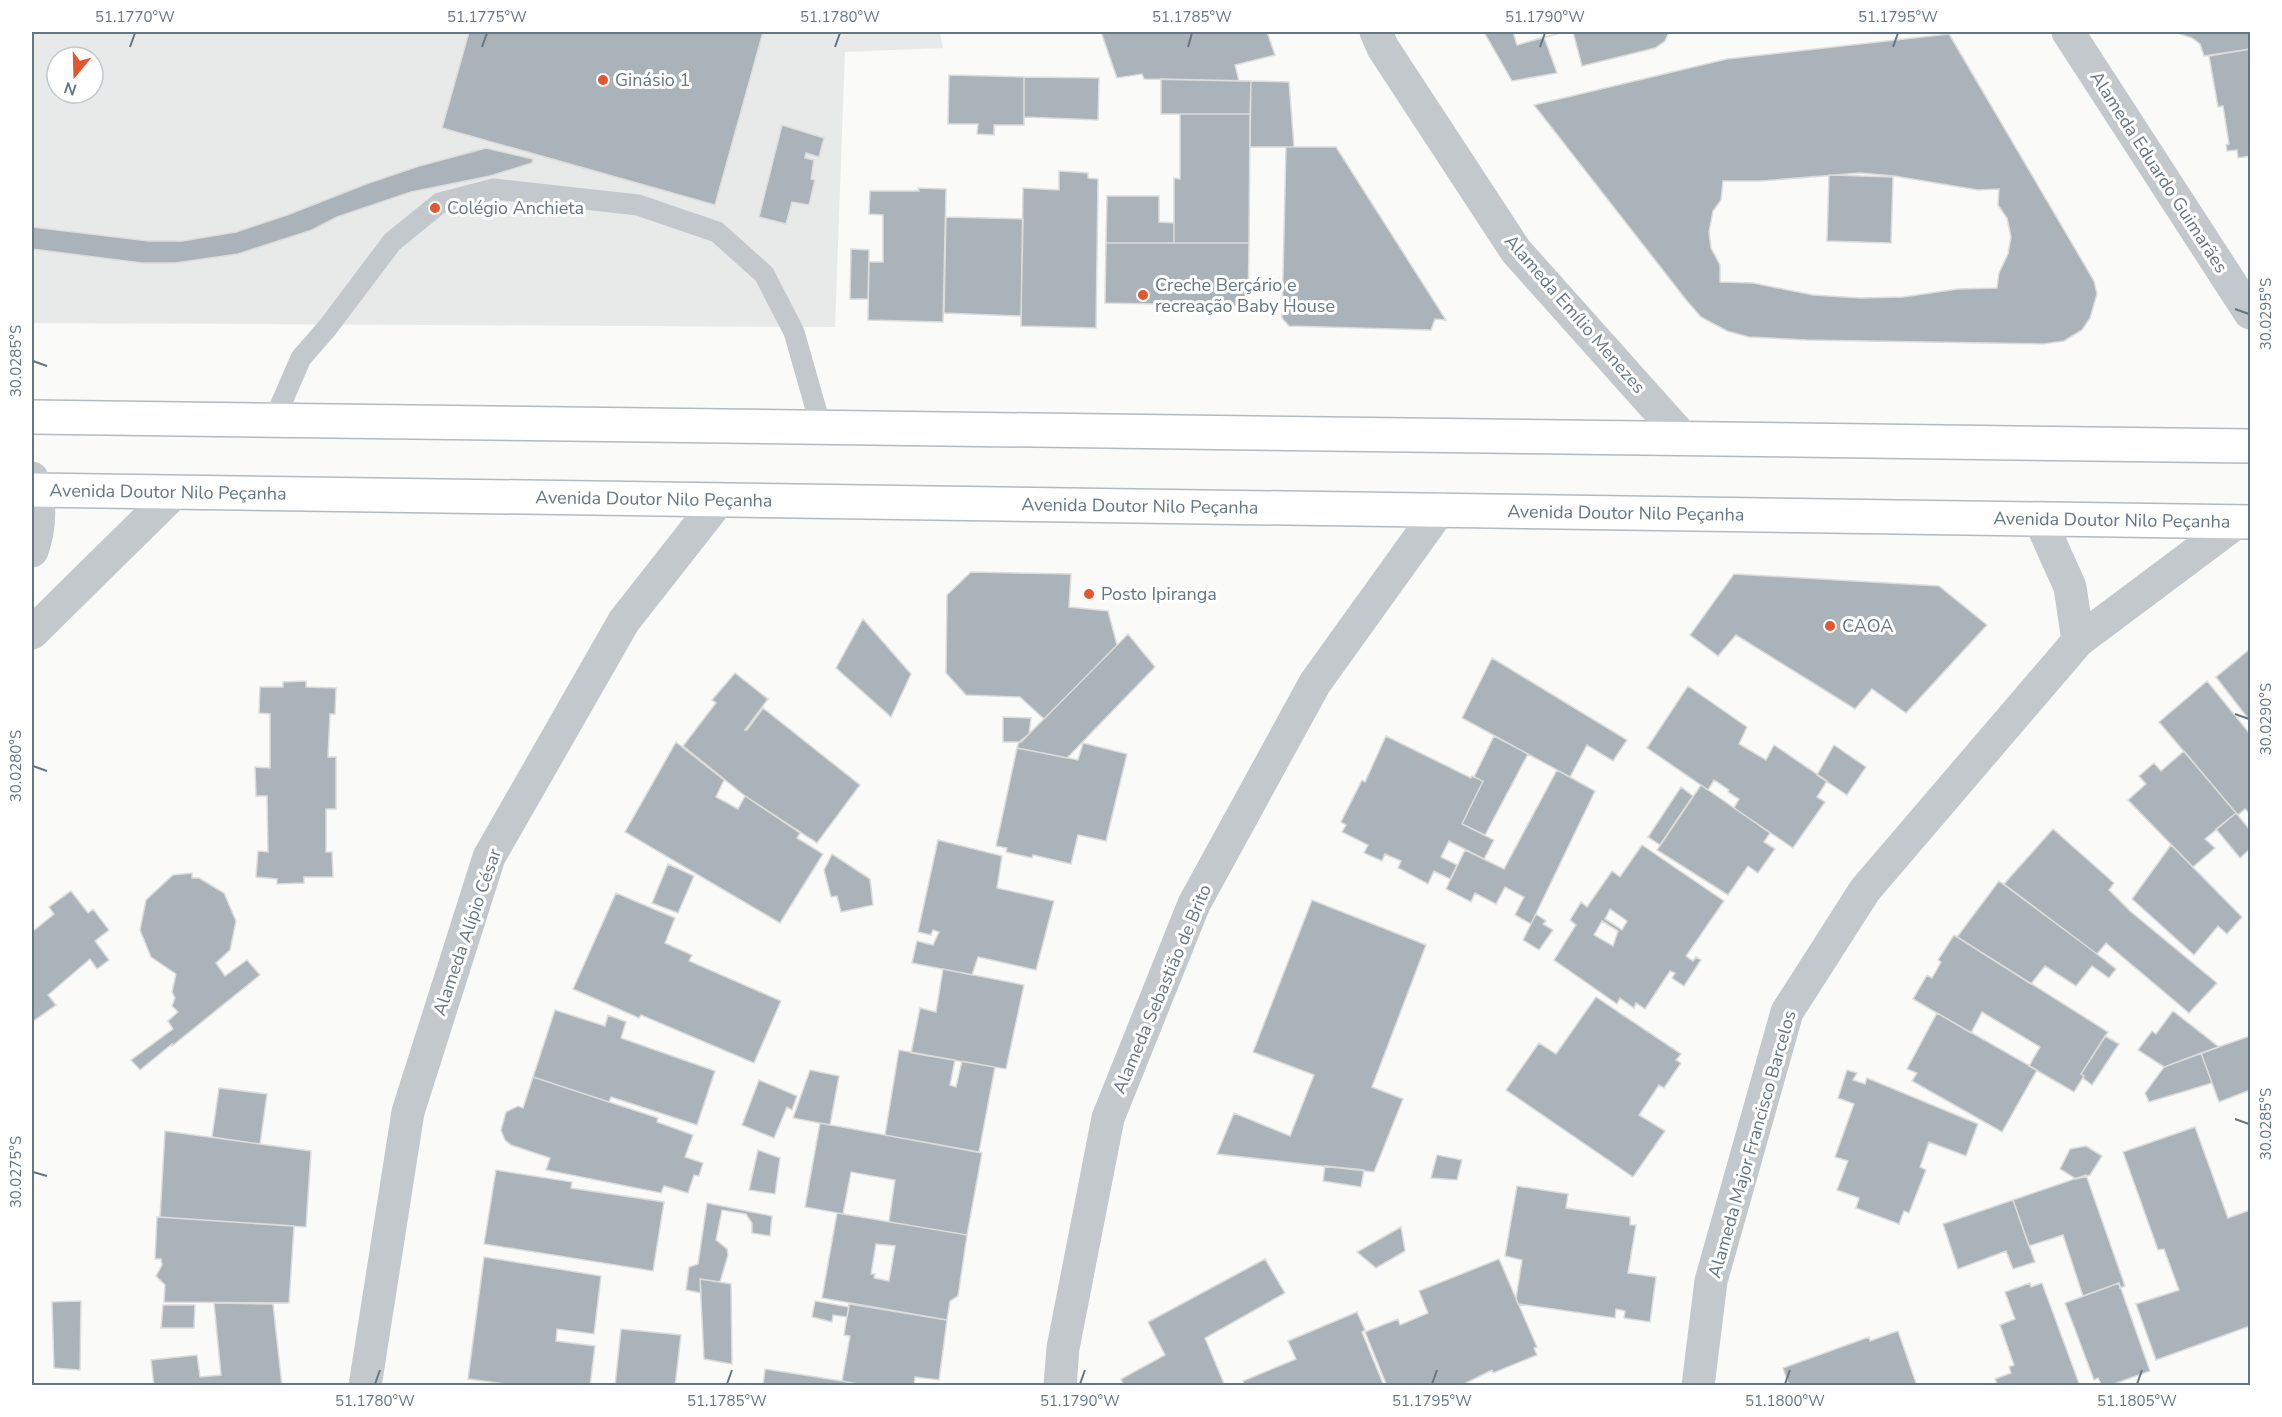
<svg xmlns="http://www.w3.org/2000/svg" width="2282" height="1417" font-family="'Nunito Sans',sans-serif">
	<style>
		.built { fill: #e8e9e9; fill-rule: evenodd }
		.building { fill: #aab3b9; stroke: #dcdcda; stroke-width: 1.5; fill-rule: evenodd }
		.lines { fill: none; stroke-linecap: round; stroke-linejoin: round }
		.secondary-casing { stroke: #b3babf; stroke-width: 36 }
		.service { stroke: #c3c8cc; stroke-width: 21 }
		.minor { stroke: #c3c8cc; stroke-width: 33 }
		.tertiary { stroke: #c3c8cc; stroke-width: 33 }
		.secondary { stroke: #fff; stroke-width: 33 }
		.ticks { fill: none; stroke: #657683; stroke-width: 2 }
		.poi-dot { fill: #e4572e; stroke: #fff; stroke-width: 2 }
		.labels { text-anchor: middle; stroke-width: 6; stroke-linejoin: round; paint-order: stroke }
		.poi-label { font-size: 18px; fill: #657683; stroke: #fff; text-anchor: start }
		.street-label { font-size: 18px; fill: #657683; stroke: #fff }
		.neatline { fill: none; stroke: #657683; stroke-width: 2 }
		.ticks-label { font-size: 15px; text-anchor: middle; fill: #657683 }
	</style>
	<rect width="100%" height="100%" fill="#fafaf8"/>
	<path class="built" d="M 32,32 L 940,32 L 943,48 L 845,52 L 835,327 L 32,323 ZM 57,57 L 93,57 L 93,93 L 57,93 Z"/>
	<path class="building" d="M 469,32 L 763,32 L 715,205 L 442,128 Z
		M 1101,32 L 1267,32 L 1275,55 L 1235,65 L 1239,81 L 1144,79 L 1142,74 L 1117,78 Z
		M 1484,32 L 1513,32 L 1517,45 L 1544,37 L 1557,73 L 1512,81 Z
		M 1513,32 L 1564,32 L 1517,45 Z
		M 1513,32 L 1564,32 L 1517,45 Z
		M 1573,32 L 1669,32 L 1665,41 L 1655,48 L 1582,66 Z
		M 2174,32 L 2250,32 L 2250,49 L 2204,56 L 2200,44 L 2192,38 Z
		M 1949,34 L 2094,281 L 2097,294 L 2090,318 L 2082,330 L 2064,341 L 2043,344 L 1807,340 L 1749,337 L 1727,331 L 1701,317 L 1687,301 L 1534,105 L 1727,59 Z
		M 2250,49 L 2250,156 L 2238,158 L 2237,150 L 2227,151 L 2226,145 L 2229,144 L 2223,106 L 2218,107 L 2209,56 Z
		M 949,75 L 1024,77 L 1024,125 L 994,125 L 994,135 L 977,134 L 978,124 L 948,124 Z
		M 1024,77 L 1099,78 L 1098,120 L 1024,117 Z
		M 1161,79 L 1251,81 L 1250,114 L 1161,114 Z
		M 1251,81 L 1289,82 L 1294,147 L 1250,147 Z
		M 1180,114 L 1250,114 L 1249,243 L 1174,243 L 1174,178 L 1180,179 Z
		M 782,125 L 824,138 L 819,157 L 806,153 L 805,158 L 814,160 L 811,179 L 815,180 L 809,205 L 792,202 L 786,224 L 759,217 Z
		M 1286,147 L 1336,147 L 1446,320 L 1435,319 L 1431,330 L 1289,326 L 1282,318 Z
		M 486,148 L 533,159 L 532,163 L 490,176 L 411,192 L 337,217 L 312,230 L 238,254 L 175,263 L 142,263 L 32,249 L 32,227 L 149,241 L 182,241 L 236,232 L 287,215 L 366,184 L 419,166 Z
		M 1059,171 L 1088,173 L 1088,178 L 1098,179 L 1096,328 L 1021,326 L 1023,188 L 1059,190 Z
		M 1860,173 L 1894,176 L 1978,190 L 1999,189 L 1998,205 L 2007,218 L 2011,237 L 2008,254 L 1999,273 L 1997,288 L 1958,289 L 1903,297 L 1860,298 L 1813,295 L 1753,283 L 1720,282 L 1720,265 L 1711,248 L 1709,232 L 1713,211 L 1721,200 L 1723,181 L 1761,181 Z
		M 1829,175 L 1893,177 L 1891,243 L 1827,241 Z
		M 918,188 L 946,189 L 943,322 L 868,320 L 869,262 L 883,262 L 883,215 L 869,214 L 870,191 L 919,191 Z
		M 1107,196 L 1159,196 L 1159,222 L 1174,223 L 1174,243 L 1106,243 Z
		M 946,217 L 1023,219 L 1021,316 L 944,313 Z
		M 1106,243 L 1249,243 L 1248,306 L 1105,303 Z
		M 851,249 L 869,250 L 868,299 L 850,299 Z
		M 971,572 L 1071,574 L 1069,607 L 1108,611 L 1117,645 L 1044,719 L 1020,697 L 966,695 L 946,673 L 947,595 Z
		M 1734,574 L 1939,586 L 1987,625 L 1906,713 L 1872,689 L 1855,709 L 1736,635 L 1718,656 L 1690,635 Z
		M 863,619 L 911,674 L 891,717 L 836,668 Z
		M 1128,634 L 1155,667 L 1067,758 L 1017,748 L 1019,742 L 1029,734 Z
		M 2250,649 L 2250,721 L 2216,677 Z
		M 1492,658 L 1627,740 L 1613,761 L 1587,745 L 1570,777 L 1462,718 Z
		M 735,673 L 768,699 L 745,730 L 747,730 L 763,708 L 860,785 L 817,843 L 745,796 L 683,746 L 716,703 L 712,700 Z
		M 306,681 L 306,687 L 336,688 L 335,714 L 330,714 L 328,757 L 336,757 L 336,809 L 326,809 L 326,852 L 332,852 L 333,877 L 304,877 L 304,883 L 277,884 L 277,879 L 256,877 L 258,851 L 268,852 L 267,796 L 256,796 L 255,767 L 270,768 L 270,714 L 259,713 L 260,687 L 283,687 L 283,682 Z
		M 2207,681 L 2250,734 L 2250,814 L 2245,809 L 2238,815 L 2236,813 L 2159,722 Z
		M 1688,686 L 1747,727 L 1739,744 L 1766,760 L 1774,745 L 1827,781 L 1817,797 L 1825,802 L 1793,848 L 1734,808 L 1739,799 L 1728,792 L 1729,790 L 1714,780 L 1708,790 L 1647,748 Z
		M 1003,717 L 1031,718 L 1029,734 L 1021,742 L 1003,742 Z
		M 1386,736 L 1471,778 L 1472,776 L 1483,781 L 1462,824 L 1494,840 L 1484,859 L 1449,841 L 1441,857 L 1457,865 L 1450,879 L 1434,871 L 1428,884 L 1398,868 L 1401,861 L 1385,854 L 1382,861 L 1364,853 L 1368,845 L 1342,832 L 1346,825 L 1341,822 L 1362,780 L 1365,782 Z
		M 1494,736 L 1528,754 L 1485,835 L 1462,824 L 1483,781 L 1474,777 Z
		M 676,742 L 724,780 L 716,797 L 738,809 L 745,796 L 800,833 L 797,838 L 823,854 L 780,923 L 625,832 Z
		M 1083,743 L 1127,754 L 1106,841 L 1078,835 L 1071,864 L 1033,855 L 1032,858 L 1006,852 L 1007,848 L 996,846 L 1017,748 L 1078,760 Z
		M 1834,745 L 1866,767 L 1847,795 L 1817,775 Z
		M 2184,751 L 2236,813 L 2205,839 L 2215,848 L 2193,867 L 2128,800 L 2146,784 L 2139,776 L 2154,763 L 2161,771 Z
		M 1557,770 L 1595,791 L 1531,924 L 1515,915 L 1524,897 L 1505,887 L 1496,904 L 1475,893 L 1471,902 L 1446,889 L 1465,850 L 1504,869 Z
		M 1701,785 L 1770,833 L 1764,842 L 1775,849 L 1758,873 L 1748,866 L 1728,895 L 1657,850 Z
		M 1681,787 L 1693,796 L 1660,845 L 1648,837 Z
		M 2236,813 L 2250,830 L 2250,849 L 2240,858 L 2216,829 Z
		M 2053,829 L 2114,883 L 2109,890 L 2130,911 L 2217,983 L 2189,1013 L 2106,943 L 2097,954 L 2004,884 Z
		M 938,840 L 1002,856 L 997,888 L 1054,901 L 1036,970 L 978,957 L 972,975 L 912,963 L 917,941 L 933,945 L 939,932 L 933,930 L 931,935 L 918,932 Z
		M 1642,845 L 1724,901 L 1686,956 L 1693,961 L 1696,957 L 1701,960 L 1684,986 L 1672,978 L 1675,973 L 1670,971 L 1645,1009 L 1636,1003 L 1634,1008 L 1620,998 L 1617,1004 L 1554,960 L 1576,925 L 1570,920 L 1581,902 L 1587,907 L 1612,871 L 1620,877 ZM 1610,909 L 1627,921 L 1622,930 L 1605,919 ZM 1602,921 L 1618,931 L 1613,946 L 1594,935 Z
		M 2171,845 L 2242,917 L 2227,934 L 2218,926 L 2194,955 L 2132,899 Z
		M 832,854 L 870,879 L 873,905 L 841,912 L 837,896 L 831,897 L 824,870 Z
		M 668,864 L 694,876 L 678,913 L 652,903 Z
		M 192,873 L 192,878 L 199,878 L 224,893 L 236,921 L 230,950 L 216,963 L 225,976 L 247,960 L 260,975 L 172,1046 L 172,1044 L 140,1070 L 131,1060 L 173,1029 L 168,1021 L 178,1012 L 172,1006 L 175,998 L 172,992 L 176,974 L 151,957 L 140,930 L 146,900 L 173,875 Z
		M 1999,881 L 2097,954 L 2116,969 L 2109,978 L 2092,966 L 2076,986 L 2045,966 L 2031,984 L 1957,937 Z
		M 71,891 L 88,913 L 93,909 L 109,930 L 95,941 L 109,960 L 97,969 L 90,959 L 48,995 L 56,1005 L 32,1022 L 32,932 L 54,914 L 49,907 Z
		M 616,893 L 675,918 L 665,943 L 692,955 L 689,961 L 781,1001 L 754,1063 L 641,1015 L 639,1018 L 573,989 Z
		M 1312,900 L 1426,945 L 1372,1087 L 1403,1099 L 1374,1172 L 1217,1154 L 1234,1113 L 1290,1136 L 1314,1075 L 1253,1052 Z
		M 1536,914 L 1546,921 L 1543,924 L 1553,930 L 1539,950 L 1523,940 Z
		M 1954,935 L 2108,1032 L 2081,1074 L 2084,1076 L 2074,1092 L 2029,1066 L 2040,1047 L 1982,1012 L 1971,1033 L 1913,999 L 1927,975 L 1932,978 L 1941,962 L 1938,960 Z
		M 943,969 L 1024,985 L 1006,1069 L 911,1053 L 920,1008 L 936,1012 Z
		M 1596,997 L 1681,1054 L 1676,1060 L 1681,1063 L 1664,1088 L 1659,1085 L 1639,1115 L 1665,1131 L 1633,1177 L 1506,1090 L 1539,1043 L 1556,1054 Z
		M 555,1010 L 605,1026 L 608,1015 L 626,1022 L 621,1038 L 715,1071 L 697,1125 L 611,1097 L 609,1102 L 533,1077 Z
		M 2173,1011 L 2219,1047 L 2164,1067 L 2138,1050 L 2152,1031 L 2156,1034 Z
		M 1937,1013 L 2037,1070 L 2002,1132 L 1912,1081 L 1917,1073 L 1907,1069 Z
		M 2105,1036 L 2119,1044 L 2092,1085 L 2083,1078 L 2084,1076 L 2081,1074 Z
		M 2250,1036 L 2250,1090 L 2219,1102 L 2201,1053 Z
		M 899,1050 L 955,1060 L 950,1085 L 956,1087 L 962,1061 L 995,1067 L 979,1152 L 885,1135 Z
		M 2201,1053 L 2212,1083 L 2149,1102 L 2145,1093 L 2164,1067 Z
		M 810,1070 L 839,1076 L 830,1125 L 793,1118 Z
		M 1847,1070 L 1857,1073 L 1853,1080 L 1865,1084 L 1867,1078 L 1978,1124 L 1966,1156 L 1929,1142 L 1920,1167 L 1926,1170 L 1909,1213 L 1904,1211 L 1899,1224 L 1856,1208 L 1859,1198 L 1837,1190 L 1848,1161 L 1835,1157 L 1854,1104 L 1838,1098 Z
		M 533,1077 L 658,1118 L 657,1122 L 693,1135 L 685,1157 L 703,1163 L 699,1176 L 694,1175 L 688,1193 L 664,1186 L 661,1193 L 546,1170 L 550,1158 L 511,1145 L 505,1140 L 501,1130 L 506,1112 L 518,1106 L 523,1108 Z
		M 759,1080 L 797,1096 L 792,1110 L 787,1107 L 774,1138 L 742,1125 Z
		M 219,1088 L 267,1094 L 260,1144 L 212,1137 Z
		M 820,1123 L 982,1153 L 967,1235 L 889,1222 L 895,1180 L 851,1172 L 843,1214 L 805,1207 Z
		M 2195,1127 L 2228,1218 L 2250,1210 L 2250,1326 L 2156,1360 L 2136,1304 L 2179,1290 L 2164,1249 L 2158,1250 L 2123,1152 Z
		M 165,1131 L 311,1151 L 306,1227 L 160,1217 Z
		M 2086,1146 L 2102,1156 L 2090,1175 L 2076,1179 L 2060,1169 L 2070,1149 Z
		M 758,1150 L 780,1158 L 775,1194 L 749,1190 Z
		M 1437,1155 L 1462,1160 L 1457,1180 L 1431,1178 Z
		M 1325,1166 L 1364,1170 L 1361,1187 L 1323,1181 Z
		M 496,1170 L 572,1182 L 571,1188 L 664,1202 L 653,1271 L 484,1244 Z
		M 2086,1175 L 2125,1286 L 2120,1288 L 2119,1283 L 2083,1296 L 2063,1235 L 2029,1246 L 2013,1200 Z
		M 1517,1186 L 1568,1194 L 1566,1208 L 1630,1217 L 1630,1225 L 1636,1225 L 1628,1273 L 1656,1277 L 1650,1322 L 1624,1318 L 1625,1311 L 1616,1309 L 1615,1318 L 1518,1304 L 1516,1299 L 1522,1260 L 1505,1256 Z
		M 2013,1200 L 2035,1262 L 2013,1269 L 2006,1251 L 1958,1269 L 1943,1224 Z
		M 707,1203 L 772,1216 L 770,1236 L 752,1233 L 752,1223 L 746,1214 L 722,1210 L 716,1240 L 727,1249 L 728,1255 L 720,1282 L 700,1279 L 701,1293 L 686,1290 L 689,1267 L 698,1264 Z
		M 837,1213 L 967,1235 L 958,1296 L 950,1301 L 947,1320 L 822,1298 ZM 876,1244 L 895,1246 L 889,1281 L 874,1278 L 875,1274 L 871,1274 Z
		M 157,1217 L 294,1226 L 289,1303 L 164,1302 L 165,1285 L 156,1276 L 162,1265 L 161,1259 L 155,1259 Z
		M 1401,1227 L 1405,1251 L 1376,1268 L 1357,1252 Z
		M 484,1257 L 601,1276 L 594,1334 L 557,1329 L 556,1341 L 595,1346 L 590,1386 L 521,1386 L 468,1379 Z
		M 1265,1259 L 1285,1293 L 1205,1338 L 1225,1386 L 1124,1386 L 1121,1379 L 1165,1355 L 1148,1322 Z
		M 1499,1259 L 1537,1347 L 1534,1348 L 1537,1355 L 1493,1373 L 1492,1370 L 1460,1386 L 1387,1386 L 1365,1332 L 1398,1319 L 1400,1325 L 1428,1313 L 1419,1291 Z
		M 700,1279 L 731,1284 L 732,1364 L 704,1359 Z
		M 2030,1283 L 2031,1287 L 2042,1283 L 2080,1386 L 1998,1386 L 1995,1379 L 2011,1373 L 2009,1367 L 2014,1365 L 2000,1325 L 2015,1319 L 2005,1292 Z
		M 2119,1283 L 2150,1371 L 2108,1386 L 2102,1386 L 2098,1378 L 2094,1380 L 2065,1303 Z
		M 81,1301 L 80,1370 L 54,1368 L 52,1302 Z
		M 815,1301 L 849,1307 L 847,1317 L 833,1315 L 832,1322 L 812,1317 Z
		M 214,1303 L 273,1304 L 282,1386 L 154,1386 L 151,1360 L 197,1355 L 200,1377 L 221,1375 Z
		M 849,1304 L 947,1320 L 939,1380 L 915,1377 L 914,1386 L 868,1386 L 842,1381 L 850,1336 L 844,1335 Z
		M 163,1305 L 195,1305 L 194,1328 L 161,1328 Z
		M 1357,1312 L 1365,1330 L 1362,1332 L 1384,1386 L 1245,1386 L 1243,1381 L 1296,1359 L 1288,1341 Z
		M 621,1329 L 681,1335 L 675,1386 L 615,1386 Z
		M 1898,1331 L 1917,1386 L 1789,1386 L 1783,1368 L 1869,1337 L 1870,1341 Z
		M 765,1369 L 842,1381 L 868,1386 L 763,1386 Z"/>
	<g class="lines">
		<g class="secondary-casing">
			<g id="secondary">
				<path d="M 32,417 L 2250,446"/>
				<path id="s1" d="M 32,490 L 2250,522"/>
			</g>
		</g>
		<path class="service" d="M 274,420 L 301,358 L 328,327 L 392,242 L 440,203 L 494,189 L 638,205 L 717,232 L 764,274 L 794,332 L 821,427"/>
		<path class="minor" d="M 1376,32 L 1383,48 L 1516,251 L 1684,439
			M 365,1386 L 408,1112 L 489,857 L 624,621 L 719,500
			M 1060,1386 L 1063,1348 L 1108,1118 L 1194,904 L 1315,683 L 1440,509"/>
		<path class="tertiary" d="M 2068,32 L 2250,313
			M 32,478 C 41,502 41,526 32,551
			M 2040,520 L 2070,587 L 2078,641
			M 32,633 L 174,493
			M 1698,1386 L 1711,1281 L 1787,1012 L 1865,890 L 2078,641 L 2237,522"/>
		<use href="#secondary" class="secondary"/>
	</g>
	<path class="ticks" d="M 130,47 L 135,33M 482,47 L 487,33M 835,47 L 840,33M 1188,47 L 1192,33M 1540,47 L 1545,33M 1893,47 L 1898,33M 2235,309 L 2249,314M 33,361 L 47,366M 2235,714 L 2249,719M 33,766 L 47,771M 2235,1119 L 2249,1124M 33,1172 L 47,1176M 375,1384 L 380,1370M 727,1384 L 732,1370M 1080,1384 L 1085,1370M 1432,1384 L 1437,1370M 1785,1384 L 1790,1370M 2137,1384 L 2142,1370"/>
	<g class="poi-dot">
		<circle cx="603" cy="80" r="6"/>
		<circle cx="435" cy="208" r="6"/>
		<circle cx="1143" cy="295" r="6"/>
		<circle cx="1089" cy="594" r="6"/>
		<circle cx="1830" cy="626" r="6"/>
	</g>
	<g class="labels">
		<g class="poi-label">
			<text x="615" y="86">Ginásio 1</text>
			<text x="447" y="214">Colégio Anchieta</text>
			<text x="1155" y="291">Creche Berçário e<tspan x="1155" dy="21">recreação Baby House</tspan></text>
			<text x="1101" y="600">Posto Ipiranga</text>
			<text x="1842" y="632">CAOA</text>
		</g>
		<g class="street-label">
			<text transform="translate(2159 172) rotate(57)" y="6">Alameda Eduardo Guimarães</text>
			<text transform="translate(1575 314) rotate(49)" y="6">Alameda Emílio Menezes</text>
			<text dy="6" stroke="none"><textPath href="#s1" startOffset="136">Avenida Doutor Nilo Peçanha</textPath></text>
			<text dy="6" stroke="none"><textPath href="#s1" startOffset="622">Avenida Doutor Nilo Peçanha</textPath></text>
			<text dy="6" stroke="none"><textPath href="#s1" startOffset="1108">Avenida Doutor Nilo Peçanha</textPath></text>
			<text dy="6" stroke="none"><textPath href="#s1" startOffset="1594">Avenida Doutor Nilo Peçanha</textPath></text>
			<text dy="6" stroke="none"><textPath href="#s1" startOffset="2080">Avenida Doutor Nilo Peçanha</textPath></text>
			<text transform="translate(467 932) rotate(-71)" y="6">Alameda Alípio César</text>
			<text transform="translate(1162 989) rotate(-67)" y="6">Alameda Sebastião de Brito</text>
			<text transform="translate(1752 1144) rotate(-74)" y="6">Alameda Major Francisco Barcelos</text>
		</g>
	</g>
	<rect width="2282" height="1417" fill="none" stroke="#ffffff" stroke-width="66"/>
	<g transform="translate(75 75) rotate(199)"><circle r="28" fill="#ffffff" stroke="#c1c8cd" stroke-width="1.5"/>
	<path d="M0-4.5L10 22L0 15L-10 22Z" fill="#e4572e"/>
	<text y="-9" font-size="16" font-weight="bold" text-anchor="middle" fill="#657683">N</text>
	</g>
	<rect x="33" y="33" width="2216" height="1351" class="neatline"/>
	<g class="ticks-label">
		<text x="135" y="22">51.1770°W</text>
		<text x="487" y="22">51.1775°W</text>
		<text x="840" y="22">51.1780°W</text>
		<text x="1192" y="22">51.1785°W</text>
		<text x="1545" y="22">51.1790°W</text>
		<text x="1898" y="22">51.1795°W</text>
		<text transform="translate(2266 314) rotate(-90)" y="5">30.0295°S</text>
		<text transform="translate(16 361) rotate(-90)" y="5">30.0285°S</text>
		<text transform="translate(2266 719) rotate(-90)" y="5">30.0290°S</text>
		<text transform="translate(16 766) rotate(-90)" y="5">30.0280°S</text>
		<text transform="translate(2266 1124) rotate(-90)" y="5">30.0285°S</text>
		<text transform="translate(16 1172) rotate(-90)" y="5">30.0275°S</text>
		<text x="375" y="1406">51.1780°W</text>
		<text x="727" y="1406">51.1785°W</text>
		<text x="1080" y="1406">51.1790°W</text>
		<text x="1432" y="1406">51.1795°W</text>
		<text x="1785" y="1406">51.1800°W</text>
		<text x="2137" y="1406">51.1805°W</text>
	</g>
</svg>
